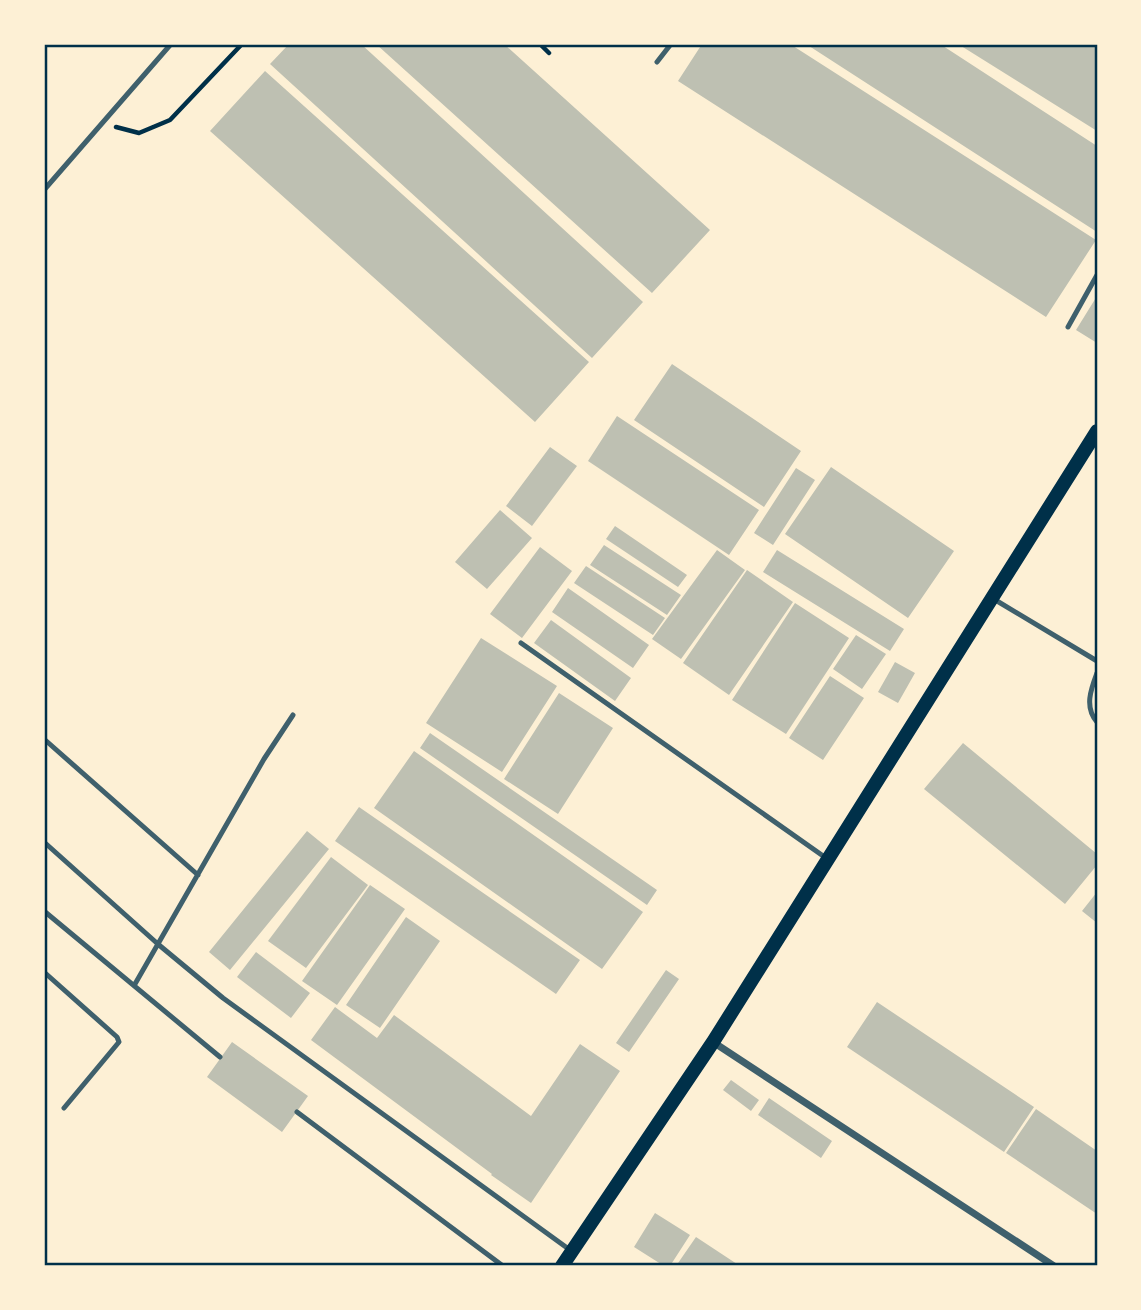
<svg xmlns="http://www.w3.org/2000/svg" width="1141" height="1310" font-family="'Golos Text',sans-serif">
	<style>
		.building { fill: #bec0b2 }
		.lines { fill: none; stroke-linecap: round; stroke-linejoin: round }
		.path { stroke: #003049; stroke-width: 4.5 }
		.service { stroke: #3f606c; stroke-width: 5 }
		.minor { stroke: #3f606c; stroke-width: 7 }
		.secondary { stroke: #003049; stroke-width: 14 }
		.neatline { fill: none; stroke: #003049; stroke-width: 2.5 }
	</style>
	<rect width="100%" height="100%" fill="#fdf0d5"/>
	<path class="building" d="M 289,44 L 361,44 L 643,302 L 592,358 L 270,64 Z
		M 376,44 L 504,44 L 710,230 L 652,293 Z
		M 702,44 L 790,44 L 1096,240 L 1046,317 L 678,81 Z
		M 806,44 L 940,44 L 1097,146 L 1097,232 Z
		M 958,44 L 1097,44 L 1097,131 Z
		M 265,71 L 589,362 L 535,422 L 210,131 Z
		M 1097,296 L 1097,343 L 1076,330 Z
		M 672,364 L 801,451 L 764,507 L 634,420 Z
		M 617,416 L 759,510 L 729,555 L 588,461 Z
		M 550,447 L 577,466 L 532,526 L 506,506 Z
		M 831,467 L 954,551 L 908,618 L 785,534 Z
		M 796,468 L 815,480 L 773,545 L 754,533 Z
		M 500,510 L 532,538 L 487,589 L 455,562 Z
		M 615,526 L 687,575 L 678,587 L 606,539 Z
		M 604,545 L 681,595 L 667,615 L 590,565 Z
		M 540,547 L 572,571 L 522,638 L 490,614 Z
		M 717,550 L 745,570 L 681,659 L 652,639 Z
		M 777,550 L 904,629 L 890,651 L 763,572 Z
		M 586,566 L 665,618 L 653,635 L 574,583 Z
		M 747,570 L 793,602 L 729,695 L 683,663 Z
		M 568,588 L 649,645 L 633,668 L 552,612 Z
		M 795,603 L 849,638 L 786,734 L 732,700 Z
		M 551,620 L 631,678 L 615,701 L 534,643 Z
		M 856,635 L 886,654 L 862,689 L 833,669 Z
		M 481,638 L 557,686 L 502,772 L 426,723 Z
		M 895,662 L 915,673 L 898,703 L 878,692 Z
		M 830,676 L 864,698 L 823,760 L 789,738 Z
		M 559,693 L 613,728 L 558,814 L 504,779 Z
		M 430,733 L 657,890 L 647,905 L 420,748 Z
		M 963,743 L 1097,854 L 1097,865 L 1065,904 L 924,789 Z
		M 414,751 L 643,912 L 602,969 L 374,808 Z
		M 359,807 L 580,960 L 556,994 L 335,841 Z
		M 307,831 L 329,849 L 230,970 L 209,952 Z
		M 331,857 L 368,885 L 306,968 L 268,941 Z
		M 370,885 L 405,909 L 337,1005 L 302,981 Z
		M 1097,892 L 1097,923 L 1082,911 Z
		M 406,917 L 440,941 L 380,1028 L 346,1005 Z
		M 256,952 L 310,993 L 291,1018 L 237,977 Z
		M 666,970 L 679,979 L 629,1052 L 616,1043 Z
		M 877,1002 L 1034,1107 L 1004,1152 L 847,1047 Z
		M 335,1007 L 377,1038 L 394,1015 L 531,1116 L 580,1044 L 620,1071 L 531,1203 L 491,1175 L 492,1174 L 311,1040 Z
		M 232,1042 L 308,1096 L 282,1132 L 207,1077 Z
		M 731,1080 L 759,1100 L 751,1111 L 723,1090 Z
		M 769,1098 L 832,1141 L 821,1158 L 758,1115 Z
		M 1036,1109 L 1097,1151 L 1097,1214 L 1006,1153 Z
		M 655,1213 L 690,1235 L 670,1266 L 664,1266 L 634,1247 Z
		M 696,1237 L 740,1266 L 676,1266 Z"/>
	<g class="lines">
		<path class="path" d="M 540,44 L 549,53
			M 116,127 L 139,133 L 170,120 L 242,44"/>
		<path class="service" d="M 657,62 L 671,44
			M 44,190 L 171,44
			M 1068,327 L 1097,275
			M 992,598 L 1097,661
			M 521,643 L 826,858
			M 1097,673 C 1091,689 1084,707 1097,722
			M 44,739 L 198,875
			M 44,842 L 159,945 L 223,998 L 570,1250
			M 44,911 L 220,1057
			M 44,972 L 117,1037 L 119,1042 L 64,1108
			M 135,984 L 264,759 L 293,715
			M 297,1112 L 503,1266"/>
		<path class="minor" d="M 713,1042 L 1054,1266"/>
		<path class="secondary" d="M 562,1266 L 713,1042 L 1097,431"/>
	</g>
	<rect width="1141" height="1310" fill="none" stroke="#fdf0d5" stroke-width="91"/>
	<rect x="46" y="46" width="1050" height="1218" class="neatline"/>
</svg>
